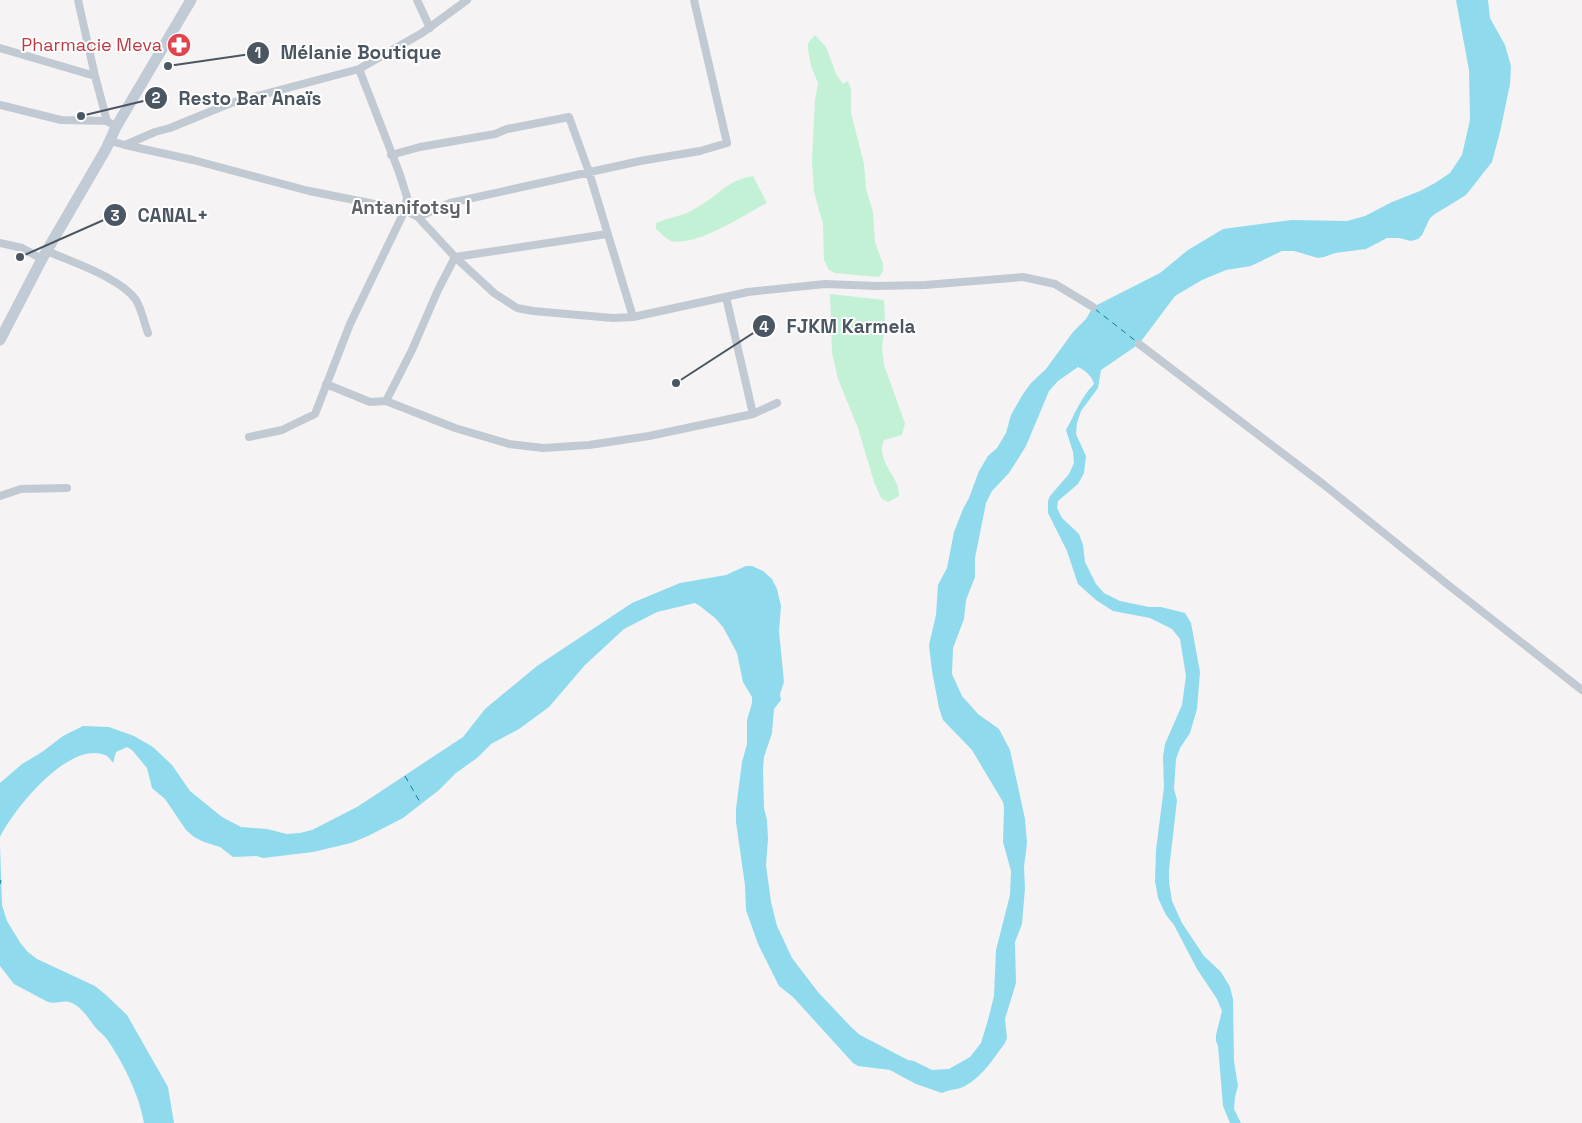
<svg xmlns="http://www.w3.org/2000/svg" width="1582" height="1123" font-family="'Space Grotesk',sans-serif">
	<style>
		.green { fill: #c3f1d5 }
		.water { fill: #90daee }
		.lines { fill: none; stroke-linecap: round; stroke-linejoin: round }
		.ferry { stroke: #0c7c9b; stroke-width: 1; stroke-dasharray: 6 5; stroke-linecap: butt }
		.street { stroke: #c1cad2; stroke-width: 8 }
		.secondary { stroke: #c1cbd6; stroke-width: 11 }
		.labels { text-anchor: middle; stroke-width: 4; stroke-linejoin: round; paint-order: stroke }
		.health-label { font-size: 18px; fill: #be3a42; stroke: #fff; text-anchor: end }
		.neighbourhood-label { font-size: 19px; font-weight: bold; fill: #5f6368; stroke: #fff }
		.leader { fill: none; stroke: #4a5661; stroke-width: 2 }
		.callout-dot { fill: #4a5661; stroke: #fff; stroke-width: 2 }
		.mark-label { font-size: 15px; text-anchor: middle; font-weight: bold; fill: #fff }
		.callout-label { font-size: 19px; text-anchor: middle; font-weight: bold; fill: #4a5661; stroke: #fff; stroke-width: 4; stroke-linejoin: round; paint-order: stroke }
	</style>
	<rect width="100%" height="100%" fill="#f5f3f3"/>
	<path class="green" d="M 815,35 L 826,47 L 836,74 L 843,84 L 848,81 L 851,89 L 851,113 L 864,164 L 866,189 L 873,212 L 875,242 L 883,264 L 883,271 L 879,277 L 835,273 L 829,270 L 824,260 L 823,224 L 814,192 L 812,161 L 815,100 L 818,83 L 811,66 L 808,49 L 808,43 Z
		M 753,176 L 767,203 C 744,215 697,247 671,241 C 666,239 661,233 656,229 L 656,223 C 670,217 684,216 696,208 C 719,196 726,180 753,176 Z
		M 830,294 L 884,300 L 885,323 L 882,348 L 884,365 L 905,423 L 902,435 L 884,440 C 875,462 900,476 899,496 L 888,502 L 881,498 L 874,482 L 858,428 L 838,379 L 832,353 Z"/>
	<path class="water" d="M 1456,0 L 1488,0 L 1490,18 L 1505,45 L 1511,66 L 1510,84 L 1500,132 L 1492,162 L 1466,195 L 1435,214 L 1430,218 L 1422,235 L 1418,239 L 1411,241 L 1399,238 L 1387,238 L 1366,249 L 1335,253 L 1324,257 L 1318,258 L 1294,251 L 1282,251 L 1251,266 L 1226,270 L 1202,280 L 1175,296 L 1139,344 L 1101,370 L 1098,388 L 1081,411 L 1077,423 L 1076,434 L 1086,456 L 1084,473 L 1078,484 L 1058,501 L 1057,508 L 1062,518 L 1079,534 L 1083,545 L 1085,562 L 1096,584 L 1104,593 L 1120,601 L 1149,607 L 1161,607 L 1185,613 L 1191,623 L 1200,672 L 1197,709 L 1190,733 L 1180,748 L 1176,759 L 1174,789 L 1177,800 L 1169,870 L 1169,882 L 1172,901 L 1182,923 L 1204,956 L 1221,972 L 1230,987 L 1233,999 L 1234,1061 L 1238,1086 L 1235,1097 L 1234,1109 L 1241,1123 L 1230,1123 L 1223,1106 L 1218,1046 L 1216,1041 L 1216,1035 L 1222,1011 L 1217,999 L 1197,969 L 1174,925 L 1166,915 L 1158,898 L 1155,881 L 1156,850 L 1164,787 L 1163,757 L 1165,744 L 1182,705 L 1186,676 L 1180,639 L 1172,629 L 1150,618 L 1113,611 L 1096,600 L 1078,584 L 1067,551 L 1048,513 L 1048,501 L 1050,496 L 1069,474 L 1074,463 L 1073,452 L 1066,430 C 1075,414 1081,397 1094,384 C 1092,376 1086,371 1078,367 L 1058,381 L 1049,391 L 1026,446 L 1009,473 L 992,491 L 986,503 L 975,558 L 975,577 L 966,600 L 964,619 L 953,648 L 952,674 L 962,696 L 978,714 L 999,729 L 1010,750 L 1025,819 L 1027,843 L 1024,867 L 1025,888 L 1022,924 L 1015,942 L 1016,983 L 1005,1019 L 1007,1038 L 1005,1043 C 993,1059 983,1076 965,1086 C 958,1090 950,1089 942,1093 L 916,1084 L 890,1070 L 858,1066 L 853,1063 L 793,997 L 779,986 L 758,944 L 746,910 L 745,885 L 736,822 L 736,809 L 742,762 L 747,744 L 747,720 L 752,703 L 752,697 L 743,682 L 737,653 L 723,627 L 715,618 L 700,606 L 695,603 L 657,612 L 624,629 L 585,665 L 549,707 L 519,729 L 491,744 L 477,758 L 456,773 L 439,790 L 403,818 L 368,836 L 351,843 L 313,852 L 263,858 L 257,856 L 233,857 L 220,847 L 204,842 L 194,837 L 186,830 L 165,799 L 152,788 L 147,768 L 132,750 L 127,747 L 116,752 L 113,763 C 111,760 108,756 105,755 C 69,740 13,810 0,837 L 0,783 L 22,764 L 42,752 L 63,736 L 83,726 L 109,727 L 134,736 L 153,747 L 172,765 L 190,791 L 222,817 L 241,827 L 267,829 L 287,834 L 300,833 L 312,830 L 357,807 L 463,737 L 485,709 L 537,666 L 632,603 L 680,583 L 726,575 L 746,566 L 752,566 L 763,571 L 772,579 L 777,589 L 781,606 L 779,631 L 784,682 L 780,694 L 781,700 L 774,709 L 772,733 L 764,757 L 763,769 L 764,808 L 767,820 L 768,839 L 766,865 L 771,902 L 777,926 L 792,958 L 818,992 L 851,1027 L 860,1035 L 908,1060 L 914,1061 L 932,1070 L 949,1069 L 970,1057 L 981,1043 L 988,1020 L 994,996 L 996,950 L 1010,895 L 1011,871 L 1003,842 L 1004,808 L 1003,802 L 972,750 L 943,720 L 939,708 L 932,671 L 929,645 L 936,615 L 938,585 L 947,568 L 954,532 L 963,509 L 969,498 L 979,471 L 988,456 L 997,448 L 1006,433 L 1011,415 L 1023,394 L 1031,383 L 1046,369 L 1073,332 L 1086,319 L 1093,307 L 1160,273 L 1188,250 L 1223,229 L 1292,220 L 1347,221 L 1365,216 L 1392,202 L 1420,191 L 1435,183 L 1450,173 L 1462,155 L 1470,120 L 1469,70 Z
		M 0,844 L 2,905 L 7,921 L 21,944 L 28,952 L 37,959 L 95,986 L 106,995 L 127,1015 L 168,1087 L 174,1123 L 144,1123 C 139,1094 123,1062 106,1038 C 103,1034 98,1031 95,1027 C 89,1019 83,1009 74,1004 C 63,998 58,1005 48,1002 L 14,984 L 0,966 Z"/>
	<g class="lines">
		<path class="ferry" d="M 1095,309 L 1137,342
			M 405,776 L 421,804
			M 0,884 L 1,880"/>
		<path class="street" d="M 78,0 L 95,76 L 107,121 L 116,127
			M 417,0 L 430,28
			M 0,48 L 95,76
			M 0,105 L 61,120 L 107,121
			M 110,141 L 125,145 L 155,132 L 170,128 L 231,103 L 359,69 L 422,33 L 467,0
			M 125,145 L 193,160 L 309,191 L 405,210 L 418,217 L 455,257 L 494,293 L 517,308 L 533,311 L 613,318 L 633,317 L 748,292 L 825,284 L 877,286 L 925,285 L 1023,277 L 1055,284 L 1093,307
			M 391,155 L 420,147 L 495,134 L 507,129 L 569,117 L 589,172 L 633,317
			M 418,217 L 450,203 L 640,161 L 700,151 L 727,143 L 694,0
			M 0,243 L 22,248 L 42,259
			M 47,251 C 72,262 121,278 136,300 C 142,310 144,323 148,333
			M 726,297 L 753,414
			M 1139,344 L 1323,484 L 1447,584 L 1582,690
			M 326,384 L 370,402 L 386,401 L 455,428 L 509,444 L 543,448 L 589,445 L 649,436 L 753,414 L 777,403
			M 386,401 L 412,350 L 438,290 L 455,257 L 607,234
			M 249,437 L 282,430 L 315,414 L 350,324 L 405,210 L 407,197 L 399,172 L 359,69
			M 0,496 L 21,489 L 67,488"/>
		<path class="secondary" d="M 0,340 L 42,259 L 106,149 L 116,127 L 191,0"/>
	</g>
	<defs>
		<g id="pharmacy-disc" transform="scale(1.25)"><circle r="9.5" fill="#e0444e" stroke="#fff"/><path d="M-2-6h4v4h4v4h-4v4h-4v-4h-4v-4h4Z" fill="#fff"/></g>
	</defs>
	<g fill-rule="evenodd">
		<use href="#pharmacy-disc" x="179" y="45"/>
	</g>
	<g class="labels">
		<g class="health-label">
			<text x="162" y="51">Pharmacie Meva</text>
		</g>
		<g class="neighbourhood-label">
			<text x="411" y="214">Antanifotsy I</text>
		</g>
	</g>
	<path class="leader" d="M168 66L258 53M81 116L156 98M20 257L115 215M676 383L764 326"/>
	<g class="callout-dot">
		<circle cx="168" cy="66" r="5"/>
		<circle cx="81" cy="116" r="5"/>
		<circle cx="20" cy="257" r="5"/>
		<circle cx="676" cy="383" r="5"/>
		<circle cx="258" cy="53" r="12"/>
		<circle cx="156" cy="98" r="12"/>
		<circle cx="115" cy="215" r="12"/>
		<circle cx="764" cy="326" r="12"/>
	</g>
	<g class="mark-label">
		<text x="258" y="58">1</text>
		<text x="156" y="103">2</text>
		<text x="115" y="221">3</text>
		<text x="764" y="332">4</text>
	</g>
	<g class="callout-label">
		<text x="361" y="59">Mélanie Boutique</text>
		<text x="250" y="105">Resto Bar Anaïs</text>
		<text x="173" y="222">CANAL+</text>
		<text x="851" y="333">FJKM Karmela</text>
	</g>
</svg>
